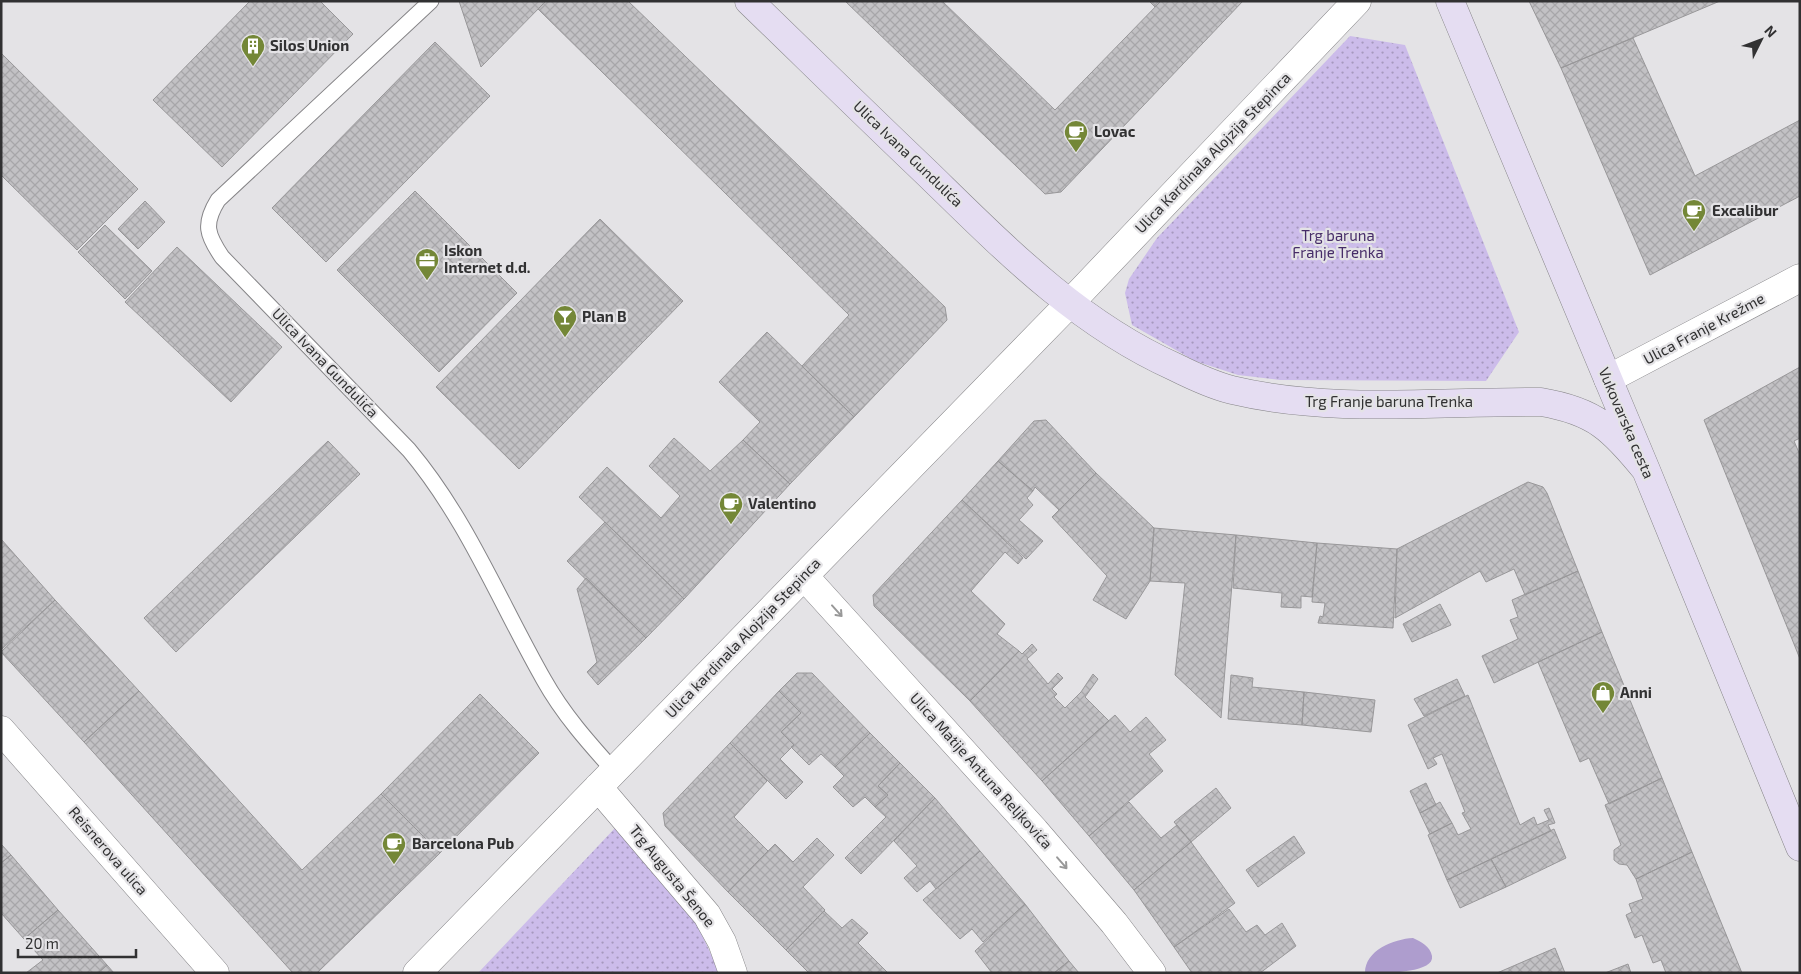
<svg xmlns="http://www.w3.org/2000/svg" width="1801" height="974" font-family="'Exo 2',sans-serif">
	<style>
		.park { fill: url(#park-dots) }
		.water { fill: #ae9dce }
		.building { fill: url(#building-cross-hatch); stroke: #989799 }
		.lines { fill: none; stroke-linecap: round; stroke-linejoin: round }
		.lane-casing { stroke: #858487; stroke-width: 17 }
		.street-casing { stroke: #858487; stroke-width: 29 }
		.secondary-casing { stroke: #858487; stroke-width: 29 }
		.lane { stroke: #fff; stroke-width: 15 }
		.street { stroke: #fff; stroke-width: 28 }
		.secondary { stroke: #e5ddf2; stroke-width: 28 }
		.oneway { stroke: #989898 }
		.labels { text-anchor: middle; stroke-width: 4.5; stroke-linejoin: round; paint-order: stroke }
		.poi-label { font-size: 15px; font-weight: bold; fill: #313132; stroke: #e4e3e6; text-anchor: start }
		.street-label { font-size: 15px; fill: #313132; stroke: #e4e3e6 }
		.park-label { font-size: 15px; fill: #462c68; stroke: #e4e3e6 }
	</style>
	<defs>
		<pattern id="park-dots" width="8" height="8" patternUnits="userSpaceOnUse" patternTransform="scale(1.25)"><rect width="8" height="8" fill="#ccbcea"/><path d="M2 2h.1M6 6h.1" fill="none" stroke="#a699be" stroke-width="1.8" stroke-linecap="round"/></pattern>
		<pattern id="building-cross-hatch" width="8" height="8" patternUnits="userSpaceOnUse" patternTransform="scale(1.25)"><rect width="8" height="8" fill="#c2c1c4"/><path d="M0 0l8 8M0 8l8-8" fill="none" stroke="#a7a6a9"/></pattern>
	</defs>
	<rect width="100%" height="100%" fill="#e4e3e6"/>
	<path class="park" d="M 1350,36 L 1405,45 L 1519,332 L 1486,381 L 1280,380 L 1238,375 L 1195,361 L 1132,325 L 1125,293 L 1129,279 L 1157,238 Z
		M 616,827 L 690,910 L 720,973 L 478,973 Z"/>
	<path class="water" d="M 1413,938 C 1421,942 1430,946 1432,956 C 1435,974 1380,973 1365,973 C 1365,950 1394,939 1413,938 Z"/>
	<path class="building" d="M 250,1 L 320,1 L 353,34 L 222,167 L 153,100 Z
		M 459,1 L 546,1 L 481,67 Z
		M 546,1 L 628,1 L 945,307 L 947,320 L 854,417 L 802,366 L 849,315 L 538,9 Z
		M 845,1 L 942,1 L 1055,110 L 1161,1 L 1243,1 L 1061,192 L 1045,194 Z
		M 1149,1 L 1161,1 L 1155,7 Z
		M 1529,1 L 1720,1 L 1561,68 Z
		M 1633,38 L 1695,176 L 1800,120 L 1800,196 L 1650,275 L 1561,68 Z
		M 435,42 L 490,96 L 326,262 L 272,208 Z
		M 1,53 L 138,189 L 77,250 L 1,175 Z
		M 415,191 L 517,293 L 439,372 L 337,270 Z
		M 145,201 L 165,222 L 138,249 L 118,229 Z
		M 600,219 L 683,301 L 519,469 L 436,387 Z
		M 105,225 L 152,271 L 125,299 L 78,252 Z
		M 177,247 L 282,347 L 231,402 L 125,302 Z
		M 767,332 L 854,417 L 790,484 L 743,440 L 760,422 L 719,382 Z
		M 1800,367 L 1800,438 L 1794,441 L 1800,455 L 1800,659 L 1704,420 Z
		M 1046,420 L 1096,473 L 1059,510 L 1035,487 L 1033,491 L 998,461 L 1034,421 Z
		M 674,438 L 710,471 L 743,440 L 790,484 L 684,599 L 579,497 L 607,467 L 661,518 L 680,496 L 649,466 Z
		M 328,441 L 360,474 L 176,652 L 144,618 Z
		M 998,461 L 1033,491 L 1027,498 L 1033,505 L 1019,520 L 1043,541 L 1026,559 L 962,500 Z
		M 1096,473 L 1154,528 L 1150,581 L 1126,619 L 1093,600 L 1107,576 L 1052,517 Z
		M 1528,482 L 1543,487 L 1547,493 L 1578,571 L 1525,595 L 1514,569 L 1486,582 L 1480,571 L 1395,618 L 1397,549 Z
		M 962,500 L 1023,558 L 1018,564 L 1005,552 L 971,591 L 1005,624 L 997,634 L 1019,651 L 970,701 L 874,606 L 873,595 Z
		M 605,522 L 684,599 L 646,638 L 567,561 Z
		M 1154,528 L 1236,535 L 1221,718 L 1175,675 L 1185,583 L 1150,581 Z
		M 1236,535 L 1317,543 L 1312,597 L 1301,596 L 1301,608 L 1281,607 L 1282,593 L 1233,588 Z
		M 1,539 L 55,600 L 1,650 Z
		M 1317,543 L 1397,549 L 1393,628 L 1318,623 L 1320,616 L 1323,617 L 1325,603 L 1312,602 Z
		M 1578,571 L 1602,632 L 1494,683 L 1482,656 L 1518,639 L 1510,620 L 1518,617 L 1512,600 Z
		M 586,578 L 646,638 L 598,685 L 587,672 L 597,662 L 577,589 Z
		M 55,600 L 139,691 L 84,742 L 1,652 Z
		M 1440,604 L 1451,625 L 1412,642 L 1403,624 Z
		M 1602,632 L 1662,778 L 1609,804 L 1589,758 L 1580,762 L 1538,662 Z
		M 1032,644 L 1037,650 L 1027,659 L 1048,684 L 1058,673 L 1063,678 L 1052,689 L 1057,694 L 1054,697 L 1065,708 L 1081,692 L 1093,674 L 1098,679 L 1085,697 L 1109,721 L 1042,781 L 970,701 L 1019,651 L 1022,654 Z
		M 797,673 L 812,673 L 870,733 L 835,767 L 821,754 L 809,765 L 791,747 L 794,745 L 781,732 L 801,713 L 779,691 Z
		M 1231,675 L 1253,678 L 1252,687 L 1304,692 L 1302,725 L 1228,719 Z
		M 1457,679 L 1465,696 L 1424,716 L 1414,699 Z
		M 139,691 L 302,870 L 381,794 L 440,853 L 317,973 L 293,973 L 84,742 Z
		M 779,691 L 801,713 L 781,732 L 794,745 L 780,759 L 803,782 L 786,799 L 730,743 Z
		M 1304,692 L 1375,700 L 1371,732 L 1302,725 Z
		M 480,694 L 539,753 L 440,853 L 381,794 Z
		M 1468,695 L 1520,825 L 1534,817 L 1537,825 L 1549,820 L 1544,810 L 1549,808 L 1555,823 L 1548,825 L 1551,831 L 1447,880 L 1428,835 L 1452,823 L 1458,835 L 1471,829 L 1462,813 L 1465,812 L 1442,754 L 1433,758 L 1437,764 L 1428,769 L 1408,725 Z
		M 1115,715 L 1130,732 L 1146,717 L 1166,740 L 1149,754 L 1163,771 L 1089,836 L 1042,781 Z
		M 870,733 L 900,763 L 878,786 L 888,795 L 875,807 L 865,797 L 853,807 L 833,787 L 844,776 L 835,767 Z
		M 730,743 L 767,781 L 734,817 L 768,851 L 728,892 L 665,826 L 663,813 Z
		M 900,763 L 935,798 L 861,874 L 845,858 L 886,817 L 875,807 L 888,795 L 878,786 Z
		M 1662,778 L 1692,852 L 1636,879 L 1627,865 L 1619,864 L 1614,860 L 1614,850 L 1621,845 L 1605,805 Z
		M 1426,783 L 1436,805 L 1420,813 L 1410,791 Z
		M 1216,788 L 1231,808 L 1191,842 L 1174,822 Z
		M 935,798 L 980,851 L 936,889 L 930,881 L 917,892 L 904,878 L 917,866 L 894,841 Z
		M 1129,802 L 1161,838 L 1177,825 L 1191,842 L 1134,890 L 1089,836 Z
		M 1440,802 L 1452,823 L 1430,834 L 1420,813 Z
		M 1554,829 L 1566,858 L 1506,887 L 1491,859 Z
		M 1294,836 L 1305,853 L 1258,887 L 1246,870 Z
		M 817,838 L 834,855 L 803,887 L 825,910 L 786,950 L 728,892 L 775,844 L 793,862 Z
		M 1191,842 L 1235,903 L 1174,947 L 1134,890 Z
		M 1,844 L 11,855 L 1,863 Z
		M 980,851 L 1025,904 L 983,942 L 972,929 L 960,939 L 923,900 Z
		M 1692,852 L 1742,973 L 1666,973 L 1661,960 L 1653,963 L 1642,935 L 1635,938 L 1626,915 L 1632,912 L 1629,904 L 1643,899 L 1636,879 Z
		M 11,855 L 58,910 L 24,939 L 1,913 L 1,863 Z
		M 1491,859 L 1506,887 L 1460,908 L 1447,880 Z
		M 1025,904 L 1069,961 L 1054,973 L 992,973 L 975,951 Z
		M 1229,909 L 1246,932 L 1257,925 L 1265,935 L 1282,923 L 1296,946 L 1260,973 L 1192,973 L 1174,947 Z
		M 58,910 L 107,965 L 98,973 L 26,973 L 43,960 L 24,939 Z
		M 824,911 L 842,928 L 852,919 L 868,933 L 858,943 L 888,973 L 809,973 L 786,950 Z
		M 1555,948 L 1565,973 L 1497,973 Z
		M 1069,961 L 1079,973 L 1054,973 Z
		M 1628,964 L 1631,973 L 1605,973 Z
		M 107,965 L 114,973 L 98,973 Z"/>
	<g class="lines">
		<g class="lane-casing">
			<path id="lane" d="M 431,1 L 218,200 C 203,224 207,235 222,257 L 409,450 C 467,519 500,603 544,680 C 563,714 588,742 614,771"/>
		</g>
		<g class="street-casing">
			<path id="street" d="M 1608,379 L 1800,278
				M 804,576 L 1035,831 L 1114,923 L 1152,973
				M 1,730 L 215,973
				M 598,787 L 707,915 L 722,942 L 733,973
				M 417,973 L 1069,304 L 1357,1"/>
		</g>
		<g class="secondary-casing">
			<path id="secondary" d="M 749,1 C 809,59 868,117 928,174 C 1004,248 1077,323 1175,367 C 1193,376 1212,385 1232,390 C 1333,414 1438,401 1541,402 C 1595,411 1613,429 1646,470
				M 1450,1 L 1646,470 L 1800,847"/>
		</g>
		<use href="#lane" class="lane"/>
		<use href="#street" class="street"/>
		<use href="#secondary" class="secondary"/>
	</g>
	<defs><path id="oneway-shaft" d="M-6 0H5M1.5-3L5.5 0L1.5 3" fill="none" stroke-width="1.6" stroke-linecap="round" stroke-linejoin="round" transform="scale(1.25)"/></defs>
	<g class="oneway">
		<use href="#oneway-shaft" transform="translate(837 611) rotate(48)"/>
		<use href="#oneway-shaft" transform="translate(1062 863) rotate(49)"/>
	</g>
	<defs>
		<g id="building-pin" transform="scale(1.25)"><path d="M0 17L-7.5 6A9.5 9.5 0 1 1 7.5 6Z" fill="#748737" stroke="#e4e3e6"/><path d="M-4-6H4V6H1V3H-1V6H-4ZM-2.5-4.3h1.7v1.8h-1.7ZM.8-4.3h1.7v1.8H.8ZM-2.5-1h1.7V.8h-1.7ZM.8-1h1.7V.8H.8Z" fill="#fff"/></g>
		<g id="cafe-pin" transform="scale(1.25)"><path d="M0 17L-7.5 6A9.5 9.5 0 1 1 7.5 6Z" fill="#748737" stroke="#e4e3e6"/><path d="M-5.5-4.5H6V0H3Q3 3.5 0 3.5H-2.5Q-5.5 3.5-5.5 0ZM3-3.2v2h1.7v-2ZM-6 4.5H4V6H-6Z" fill="#fff"/></g>
		<g id="office-pin" transform="scale(1.25)"><path d="M0 17L-7.5 6A9.5 9.5 0 1 1 7.5 6Z" fill="#748737" stroke="#e4e3e6"/><path d="M-6-3h4V-5.5h4V-3h4V5H-6ZM-1-4.5V-3h2v-1.5ZM-6 0V1H6V0Z" fill="#fff"/></g>
		<g id="bar-pin" transform="scale(1.25)"><path d="M0 17L-7.5 6A9.5 9.5 0 1 1 7.5 6Z" fill="#748737" stroke="#e4e3e6"/><path d="M-6-5H6L.8 .8V4.5H3.5V6h-7V4.5H-.8V.8Z" fill="#fff"/></g>
		<g id="shop-pin" transform="scale(1.25)"><path d="M0 17L-7.5 6A9.5 9.5 0 1 1 7.5 6Z" fill="#748737" stroke="#e4e3e6"/><path d="M-5-2.5h2.3a2.7 3.5 0 0 1 5.4 0H5L5.5 6h-11ZM-1.5-2.5h3a1.5 2.3 0 0 0-3 0Z" fill="#fff"/></g>
	</defs>
	<g fill-rule="evenodd">
		<use href="#building-pin" x="253" y="46"/>
		<use href="#cafe-pin" x="1076" y="132"/>
		<use href="#cafe-pin" x="1694" y="211"/>
		<use href="#office-pin" x="427" y="260"/>
		<use href="#bar-pin" x="565" y="317"/>
		<use href="#cafe-pin" x="731" y="504"/>
		<use href="#shop-pin" x="1603" y="693"/>
		<use href="#cafe-pin" x="394" y="844"/>
	</g>
	<g class="labels">
		<g class="poi-label">
			<text x="270" y="51">Silos Union</text>
			<text x="1094" y="137">Lovac</text>
			<text x="1712" y="216">Excalibur</text>
			<text x="444" y="256">Iskon<tspan x="444" dy="17">Internet d.d.</tspan></text>
			<text x="582" y="322">Plan B</text>
			<text x="748" y="509">Valentino</text>
			<text x="1620" y="698">Anni</text>
			<text x="412" y="849">Barcelona Pub</text>
		</g>
		<g class="street-label">
			<text transform="translate(1213 153) rotate(-46)" y="5">Ulica Kardinala Alojzija Stepinca</text>
			<text transform="translate(908 154) rotate(44)" y="5">Ulica Ivana Gundulića</text>
			<text transform="translate(1704 329) rotate(-28)" y="5">Ulica Franje Krežme</text>
			<text transform="translate(325 363) rotate(46)" y="5">Ulica Ivana Gundulića</text>
			<text x="1389" y="407">Trg Franje baruna Trenka</text>
			<text transform="translate(1626 423) rotate(67)" y="5">Vukovarska cesta</text>
			<text transform="translate(743 638) rotate(-46)" y="5">Ulica kardinala Alojzija Stepinca</text>
			<text transform="translate(981 771) rotate(48)" y="5">Ulica Matije Antuna Reljkovića</text>
			<text transform="translate(108 851) rotate(49)" y="5">Reisnerova ulica</text>
			<text transform="translate(672 876) rotate(51)" y="5">Trg Augusta Šenoe</text>
		</g>
		<g class="park-label">
			<text x="1338" y="241">Trg baruna<tspan x="1338" dy="17">Franje Trenka</tspan></text>
		</g>
	</g>
	<rect width="1801" height="974" fill="none" stroke="#313132" stroke-width="5"/>
	<g transform="translate(1761 40) rotate(48)" stroke="#e4e3e6" stroke-width="4" paint-order="stroke">
	<path d="M0-4L9 19L0 12L-9 19Z" fill="#313132"/>
	<text y="-8" font-size="14" font-weight="bold" text-anchor="middle" fill="#313132">N</text>
	</g>
	<path d="M18 949v8h118v-8" fill="none" stroke="#313132" stroke-width="2.5"/>
	<text x="25" y="949" font-size="15" fill="#313132" stroke="#e4e3e6" stroke-width="4" paint-order="stroke">20 m</text>
</svg>
